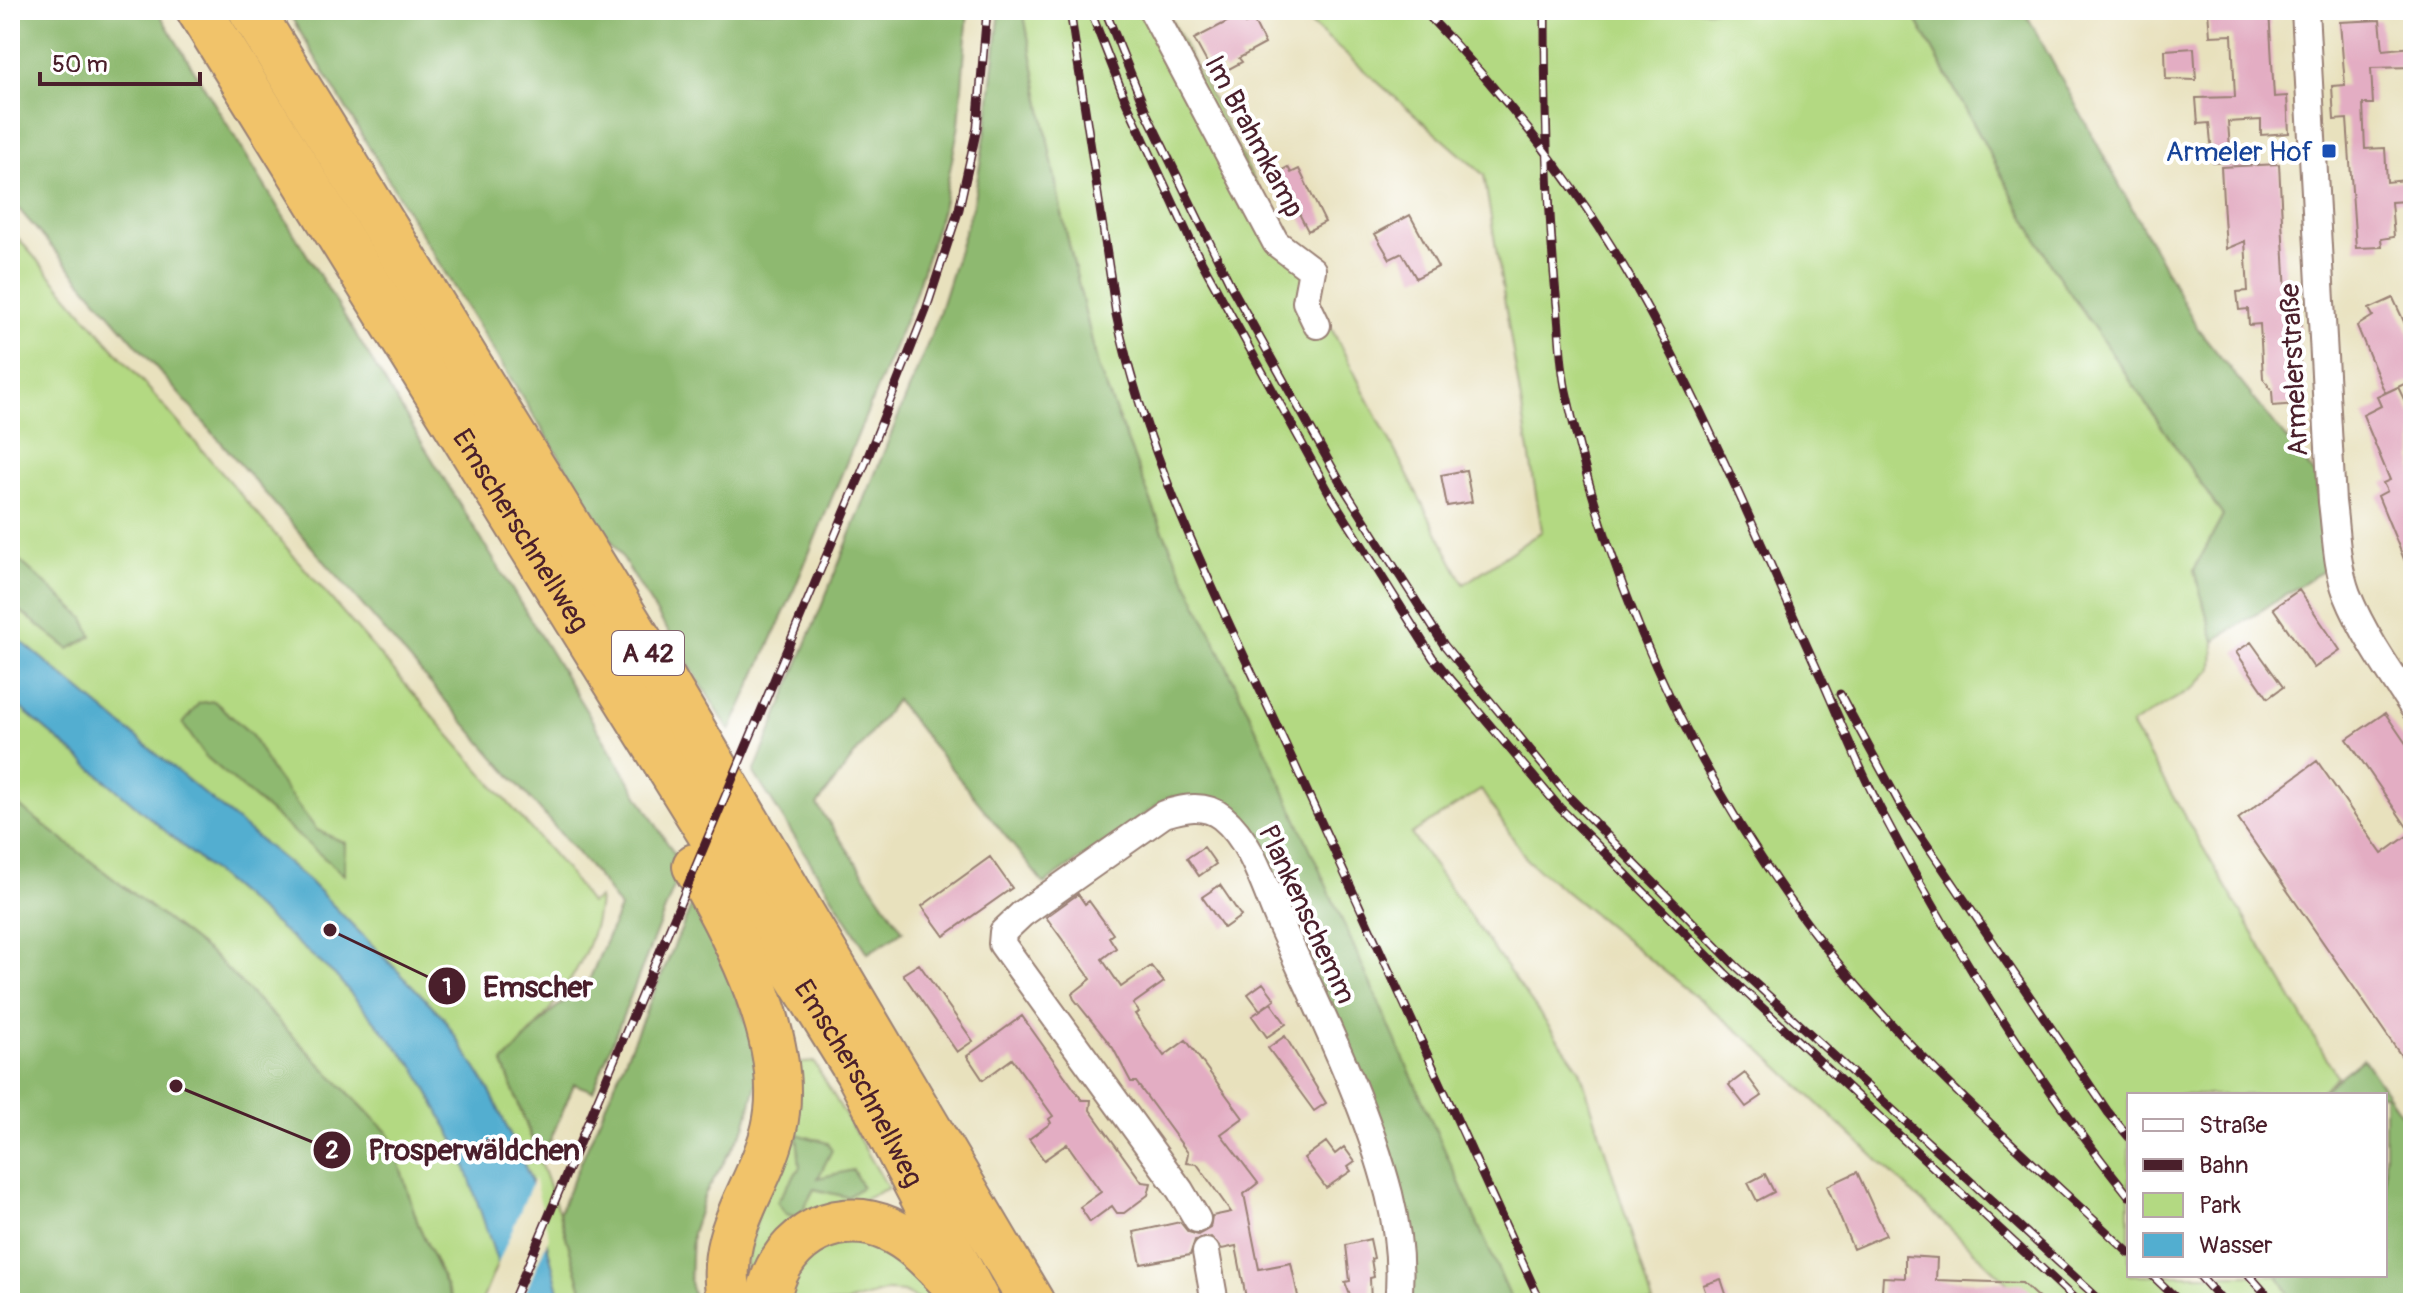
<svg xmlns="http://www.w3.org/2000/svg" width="2423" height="1313" font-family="Pangolin,sans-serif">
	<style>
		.green { fill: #b3d982; stroke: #7e7c56; stroke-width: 2; fill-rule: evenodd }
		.forest { fill: #8eb970; stroke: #6c6c4e; stroke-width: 2 }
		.water { fill: #52aed0; stroke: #4e667e; stroke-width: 2 }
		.pier { fill: #e8e1bd }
		.building { fill: #e3adc3 }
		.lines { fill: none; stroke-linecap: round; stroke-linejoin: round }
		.street-casing { stroke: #998074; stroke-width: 30 }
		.highway-casing { stroke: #998074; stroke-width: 48 }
		.street { stroke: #fff; stroke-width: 26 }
		.highway { stroke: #f1c36a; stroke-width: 44 }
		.rail-casing { stroke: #4a1f2b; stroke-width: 9 }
		.rail { stroke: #fff; stroke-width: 6; stroke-dasharray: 18; stroke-linecap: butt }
		.transit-dot { fill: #1a4fb4; stroke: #fff; stroke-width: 3 }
		.labels { text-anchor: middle; stroke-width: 8; stroke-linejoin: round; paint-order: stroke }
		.shield { fill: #fff; stroke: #80626b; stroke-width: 2 }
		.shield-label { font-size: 26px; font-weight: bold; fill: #4a1f2b }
		.street-label { font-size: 28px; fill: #4a1f2b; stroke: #fff }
		.transit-label { font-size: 28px; fill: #164399; stroke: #fff; text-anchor: end }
		.leader { fill: none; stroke: #4a1f2b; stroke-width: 3 }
		.callout-dot { fill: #4a1f2b; stroke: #fff; stroke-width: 3 }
		.mark-label { font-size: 24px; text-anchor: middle; font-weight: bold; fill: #fff }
		.callout-label { font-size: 30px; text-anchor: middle; font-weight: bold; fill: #4a1f2b; stroke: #fff; stroke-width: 8; stroke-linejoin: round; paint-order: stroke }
	</style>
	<rect width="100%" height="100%" fill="#fff"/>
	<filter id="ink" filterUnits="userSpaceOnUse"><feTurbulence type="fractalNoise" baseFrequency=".0125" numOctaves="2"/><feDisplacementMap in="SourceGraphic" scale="16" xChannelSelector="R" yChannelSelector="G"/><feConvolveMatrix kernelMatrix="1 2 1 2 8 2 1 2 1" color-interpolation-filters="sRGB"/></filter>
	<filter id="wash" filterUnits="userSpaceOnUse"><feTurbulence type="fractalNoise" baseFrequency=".006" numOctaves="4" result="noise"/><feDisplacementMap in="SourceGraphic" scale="32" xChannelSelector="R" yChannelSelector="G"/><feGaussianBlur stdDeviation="1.8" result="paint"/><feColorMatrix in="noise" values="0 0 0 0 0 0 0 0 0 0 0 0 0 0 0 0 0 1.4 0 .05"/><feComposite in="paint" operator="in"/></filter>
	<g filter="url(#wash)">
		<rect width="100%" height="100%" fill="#e8e1bd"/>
		<path class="green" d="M 1023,10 L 1166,10 L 1464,584 L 1542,531 L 1484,175 L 1295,10 L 1911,10 L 2051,265 L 2223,516 L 2194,570 L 2214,641 L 2213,668 L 2195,687 L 2131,725 L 2337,1076 L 2317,1095 L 2129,1095 L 2129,1275 L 2278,1275 L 2294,1303 L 2029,1303 L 1757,1046 L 1528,861 L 1481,790 L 1411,834 L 1580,1070 L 1653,1303 L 1510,1303 L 1162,529 L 1098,367 L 1061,210 Z
			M 10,229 L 563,866 L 590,903 L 599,898 C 595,962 546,1018 503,1063 L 559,1213 L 586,1303 L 562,1303 L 530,1177 L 490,1091 L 443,1017 L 309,881 L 10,632 Z
			M 10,699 L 335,975 L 416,1069 L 461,1153 L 499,1260 L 481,1303 L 454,1303 L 418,1224 L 390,1135 L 216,958 L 10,799 Z
			M 814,1062 L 888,1188 L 830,1215 L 747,1291 L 745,1270 L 793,1064 ZM 811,1139 L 821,1140 L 818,1179 L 847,1197 L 814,1189 L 799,1217 L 778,1202 L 800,1167 Z
			M 826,1241 L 879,1241 L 946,1303 L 925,1303 L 903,1292 L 888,1291 L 846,1303 L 784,1303 L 790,1279 Z"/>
		<path class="forest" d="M 10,10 L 157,10 L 682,867 L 593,1091 L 574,1084 L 541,1162 L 503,1063 L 553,1010 L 587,985 L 620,908 L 600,879 L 10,199 Z
			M 287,10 L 968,10 L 959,125 L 942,209 L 913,301 L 791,597 L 730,731 L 421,234 Z
			M 1000,10 L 1023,10 L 1061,210 L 1098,367 L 1162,529 L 1257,730 L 1513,1303 L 1408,1303 L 1408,1246 L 1250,837 L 1186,796 L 1168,798 L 1044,884 L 896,700 L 817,805 L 903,931 L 868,953 L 754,773 L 936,323 L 973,204 L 987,125 Z
			M 1911,10 L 2024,10 L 2198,329 L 2316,476 L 2324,570 L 2214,641 L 2194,570 L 2223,516 L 2051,265 Z
			M 10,552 L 84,618 L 92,636 L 69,649 L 15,607 L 10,602 Z
			M 214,701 L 251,734 L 273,773 L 317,830 L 345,843 L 344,875 L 205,756 L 183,724 L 199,703 Z
			M 10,799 L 216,958 L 390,1135 L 418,1224 L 454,1303 L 10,1302 Z
			M 696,895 L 762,1062 L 745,1127 L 705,1194 L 692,1233 L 690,1282 L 695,1303 L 586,1303 L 559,1213 Z
			M 2363,1058 L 2406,1121 L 2413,1125 L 2413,1303 L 2294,1303 L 2278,1275 L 2385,1275 L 2385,1095 L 2317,1095 Z
			M 797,1134 L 828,1143 L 832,1150 L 818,1178 L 853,1170 L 862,1187 L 847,1197 L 814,1189 L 799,1217 L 786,1214 L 777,1202 L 800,1167 Z"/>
		<path class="water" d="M 10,632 L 309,881 L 443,1017 L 490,1091 L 530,1178 L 562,1303 L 511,1303 L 461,1153 L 416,1069 L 335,975 L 10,699 Z"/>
		<path class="pier" d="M 534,1178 L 549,1237 L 521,1303 L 506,1303 L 497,1266 Z"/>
		<g id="blocks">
			<path class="building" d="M 2208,10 L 2269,10 L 2274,97 L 2287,96 L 2289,133 L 2261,135 L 2261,120 L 2228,122 L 2231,162 L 2213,163 L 2209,123 L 2198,124 L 2196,98 L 2235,97 L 2232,35 L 2210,36 Z
				M 1240,15 L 1245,24 L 1253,20 L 1265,44 L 1239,58 L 1242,62 L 1225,71 L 1223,66 L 1212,72 L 1194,39 Z
				M 2380,20 L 2383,50 L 2413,47 L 2413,67 L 2371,68 L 2373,104 L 2363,104 L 2365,149 L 2385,148 L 2387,182 L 2406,180 L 2407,201 L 2391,202 L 2394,237 L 2381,239 L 2382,247 L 2356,248 L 2347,119 L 2334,120 L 2332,86 L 2345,85 L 2340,22 Z
				M 2194,48 L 2196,80 L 2166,79 L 2165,50 Z
				M 2279,164 L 2287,313 L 2301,325 L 2298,329 L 2301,377 L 2298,404 L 2273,406 L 2272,391 L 2263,378 L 2260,324 L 2249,325 L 2248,309 L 2239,310 L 2237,292 L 2248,291 L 2245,241 L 2226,249 L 2221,167 Z
				M 1288,167 L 1291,173 L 1299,169 L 1325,222 L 1308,231 L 1290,196 L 1280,201 L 1268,178 Z
				M 1410,215 L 1438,267 L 1416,278 L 1402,253 L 1390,259 L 1375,234 Z
				M 2393,298 L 2413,341 L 2413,380 L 2385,393 L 2357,326 L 2373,316 L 2369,309 Z
				M 2398,387 L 2413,418 L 2413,581 L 2378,496 L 2387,491 L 2383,483 L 2390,480 L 2363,415 L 2381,406 L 2377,397 Z
				M 1466,470 L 1472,502 L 1447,506 L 1441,475 Z
				M 2299,590 L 2340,650 L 2314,668 L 2273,608 Z
				M 2251,642 L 2283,687 L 2268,698 L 2236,652 Z
				M 2385,713 L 2413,754 L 2413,1073 L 2238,819 L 2317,761 L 2382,854 L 2411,833 L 2347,739 Z
				M 1204,847 L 1216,864 L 1199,876 L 1187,858 Z
				M 990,857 L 1012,888 L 944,936 L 922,906 Z
				M 1220,885 L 1241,916 L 1224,928 L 1202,897 Z
				M 1078,894 L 1085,904 L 1089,901 L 1113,934 L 1109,937 L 1116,948 L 1102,959 L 1121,987 L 1151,966 L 1164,982 L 1133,1004 L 1139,1012 L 1135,1014 L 1164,1056 L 1186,1040 L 1243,1118 L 1221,1134 L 1258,1183 L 1244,1194 L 1259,1269 L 1291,1263 L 1299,1301 L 1247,1303 L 1236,1246 L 1222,1249 L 1211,1237 L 1195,1240 L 1190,1255 L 1141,1264 L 1134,1232 L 1180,1222 L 1188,1232 L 1198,1235 L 1210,1228 L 1212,1216 L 1231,1212 L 1197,1164 L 1186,1163 L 1188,1153 L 1136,1082 L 1131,1082 L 1113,1048 L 1074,999 L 1072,994 L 1091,979 L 1046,917 Z
				M 919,964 L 973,1041 L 957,1052 L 903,974 Z
				M 1263,983 L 1275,999 L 1260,1010 L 1248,994 Z
				M 1271,1003 L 1286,1024 L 1267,1037 L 1252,1016 Z
				M 1022,1016 L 1082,1100 L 1091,1100 L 1090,1110 L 1142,1182 L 1151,1183 L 1148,1195 L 1124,1213 L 1117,1213 L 1112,1206 L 1090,1222 L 1080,1207 L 1101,1192 L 1067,1144 L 1044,1160 L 1029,1139 L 1051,1123 L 1049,1119 L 1053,1116 L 1012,1059 L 983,1080 L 967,1056 Z
				M 1285,1036 L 1326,1103 L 1314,1111 L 1268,1048 Z
				M 1745,1073 L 1762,1096 L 1746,1107 L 1729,1085 Z
				M 1326,1142 L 1335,1154 L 1344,1147 L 1355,1162 L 1348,1167 L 1351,1171 L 1326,1188 L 1304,1158 Z
				M 1857,1172 L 1886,1235 L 1853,1249 L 1827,1186 Z
				M 1765,1174 L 1774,1192 L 1757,1201 L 1748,1183 Z
				M 1370,1239 L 1374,1258 L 1371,1259 L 1374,1277 L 1370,1278 L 1371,1303 L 1353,1303 L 1345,1282 L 1350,1281 L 1346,1245 Z
				M 1905,1256 L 1937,1258 L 1936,1280 L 2022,1283 L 2044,1303 L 1945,1299 L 1945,1303 L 1881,1303 L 1883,1277 L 1905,1278 Z
				M 1721,1279 L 1729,1303 L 1709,1303 L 1703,1285 Z"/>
		</g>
	</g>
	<g filter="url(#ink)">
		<use href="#blocks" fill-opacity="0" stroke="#998074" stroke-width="2"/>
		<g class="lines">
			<g class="street-casing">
				<path id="street" d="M 1152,10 L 1276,243 L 1312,270 L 1306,302 L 1317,325
					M 2305,10 L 2332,502 C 2336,532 2336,565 2347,594 C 2363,634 2389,671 2413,707
					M 1197,1219 L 1180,1190 L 1002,944 L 1003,932 L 1022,914 L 1164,814 C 1184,808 1204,803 1222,817 C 1252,841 1265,889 1280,923 C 1319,1010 1365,1101 1389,1194 C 1398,1230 1402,1266 1398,1303
					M 1206,1252 L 1215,1303"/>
			</g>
			<g class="highway-casing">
				<g id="highway">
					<path id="s1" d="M 199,10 L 857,1071 L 978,1303"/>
					<path d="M 251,10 L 656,667 L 1032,1303"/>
					<path d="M 695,866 C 736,936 794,1046 774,1129 C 759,1192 714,1232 730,1303"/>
					<path d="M 768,1303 C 773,1244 832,1204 888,1229 C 915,1241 934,1263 954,1284"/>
				</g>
			</g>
			<use href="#street" class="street"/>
			<use href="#highway" class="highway"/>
			<g class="rail-casing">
				<path id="rail" d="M 1070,10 L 1116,314 C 1148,467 1224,611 1289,752 C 1373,936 1457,1120 1541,1303
					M 1090,10 L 1125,99 L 1193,246 L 1331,496 L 1433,658 L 1560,808 L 1725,973 L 2079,1303
					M 1105,10 L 1147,114 L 1232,288 L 1342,485 L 1444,645 L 1569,797 L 1735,965 L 2103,1303
					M 1423,10 C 1503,93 1578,185 1635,286 C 1707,413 1763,550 1823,682 C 1843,727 1861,773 1884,816 C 1954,949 2035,1078 2129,1196
					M 1545,10 C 1545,108 1547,207 1557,305 C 1560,333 1560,363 1566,391 C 1607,582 1687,761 1803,918 C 1895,1044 2017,1147 2129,1253
					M 1840,694 L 1902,808 L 2108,1112 L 2129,1137
					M 2152,1275 L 2181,1303
					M 2199,1275 L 2224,1303
					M 2249,1275 L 2274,1303
					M 512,1303 L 865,464 L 926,310 L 959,209 L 977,128 L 987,10"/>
			</g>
			<use href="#rail" class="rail"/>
		</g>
	</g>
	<rect class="transit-dot" x="2321" y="143" width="16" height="16" rx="4"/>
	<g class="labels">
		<rect class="shield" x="612" y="631" width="72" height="44" rx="6"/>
		<g class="shield-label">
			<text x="648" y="662">A 42</text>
		</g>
		<g class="street-label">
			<text transform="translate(1255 136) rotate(62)" y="10">Im Brahmkamp</text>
			<text transform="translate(2293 370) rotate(-93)" y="10">Armelerstraße</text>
			<text dy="10" stroke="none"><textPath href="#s1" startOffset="612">Emscherschnellweg</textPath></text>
			<text transform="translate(1308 914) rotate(65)" y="10">Plankenschemm</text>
			<text dy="10" stroke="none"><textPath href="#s1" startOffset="1260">Emscherschnellweg</textPath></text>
		</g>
		<g class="transit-label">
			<text x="2313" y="161">Armeler Hof</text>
		</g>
	</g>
	<path class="leader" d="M330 930L447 986M176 1086L332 1150"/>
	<g class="callout-dot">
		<circle cx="330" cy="930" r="8"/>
		<circle cx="176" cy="1086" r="8"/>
		<circle cx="447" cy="986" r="20"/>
		<circle cx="332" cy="1150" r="20"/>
	</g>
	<g class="mark-label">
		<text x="447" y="995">1</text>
		<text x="332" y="1158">2</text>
	</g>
	<g class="callout-label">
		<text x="538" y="997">Emscher</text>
		<text x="474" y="1160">Prosperwäldchen</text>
	</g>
	<rect width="2423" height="1313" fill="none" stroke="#fff" stroke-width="40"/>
	<rect x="2127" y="1093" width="260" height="184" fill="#ffffff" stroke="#b7a5aa" stroke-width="2"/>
	<rect x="2143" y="1119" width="40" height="12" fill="#ffffff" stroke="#b7a5aa" stroke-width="2"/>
	<text x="2199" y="1133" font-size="24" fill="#4a1f2b">Straße</text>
	<rect x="2143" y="1159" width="40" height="12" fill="#4a1f2b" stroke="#b7a5aa" stroke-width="2"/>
	<text x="2199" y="1173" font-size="24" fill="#4a1f2b">Bahn</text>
	<rect x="2143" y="1193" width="40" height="24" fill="#b3d982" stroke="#b7a5aa" stroke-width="2"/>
	<text x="2199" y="1213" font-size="24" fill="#4a1f2b">Park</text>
	<rect x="2143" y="1233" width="40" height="24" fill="#52aed0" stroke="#b7a5aa" stroke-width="2"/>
	<text x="2199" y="1253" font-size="24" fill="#4a1f2b">Wasser</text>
	<path d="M40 72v12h160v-12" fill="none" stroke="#4a1f2b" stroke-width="4"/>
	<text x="52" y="72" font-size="24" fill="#4a1f2b" stroke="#ffffff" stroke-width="6" paint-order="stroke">50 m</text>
</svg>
